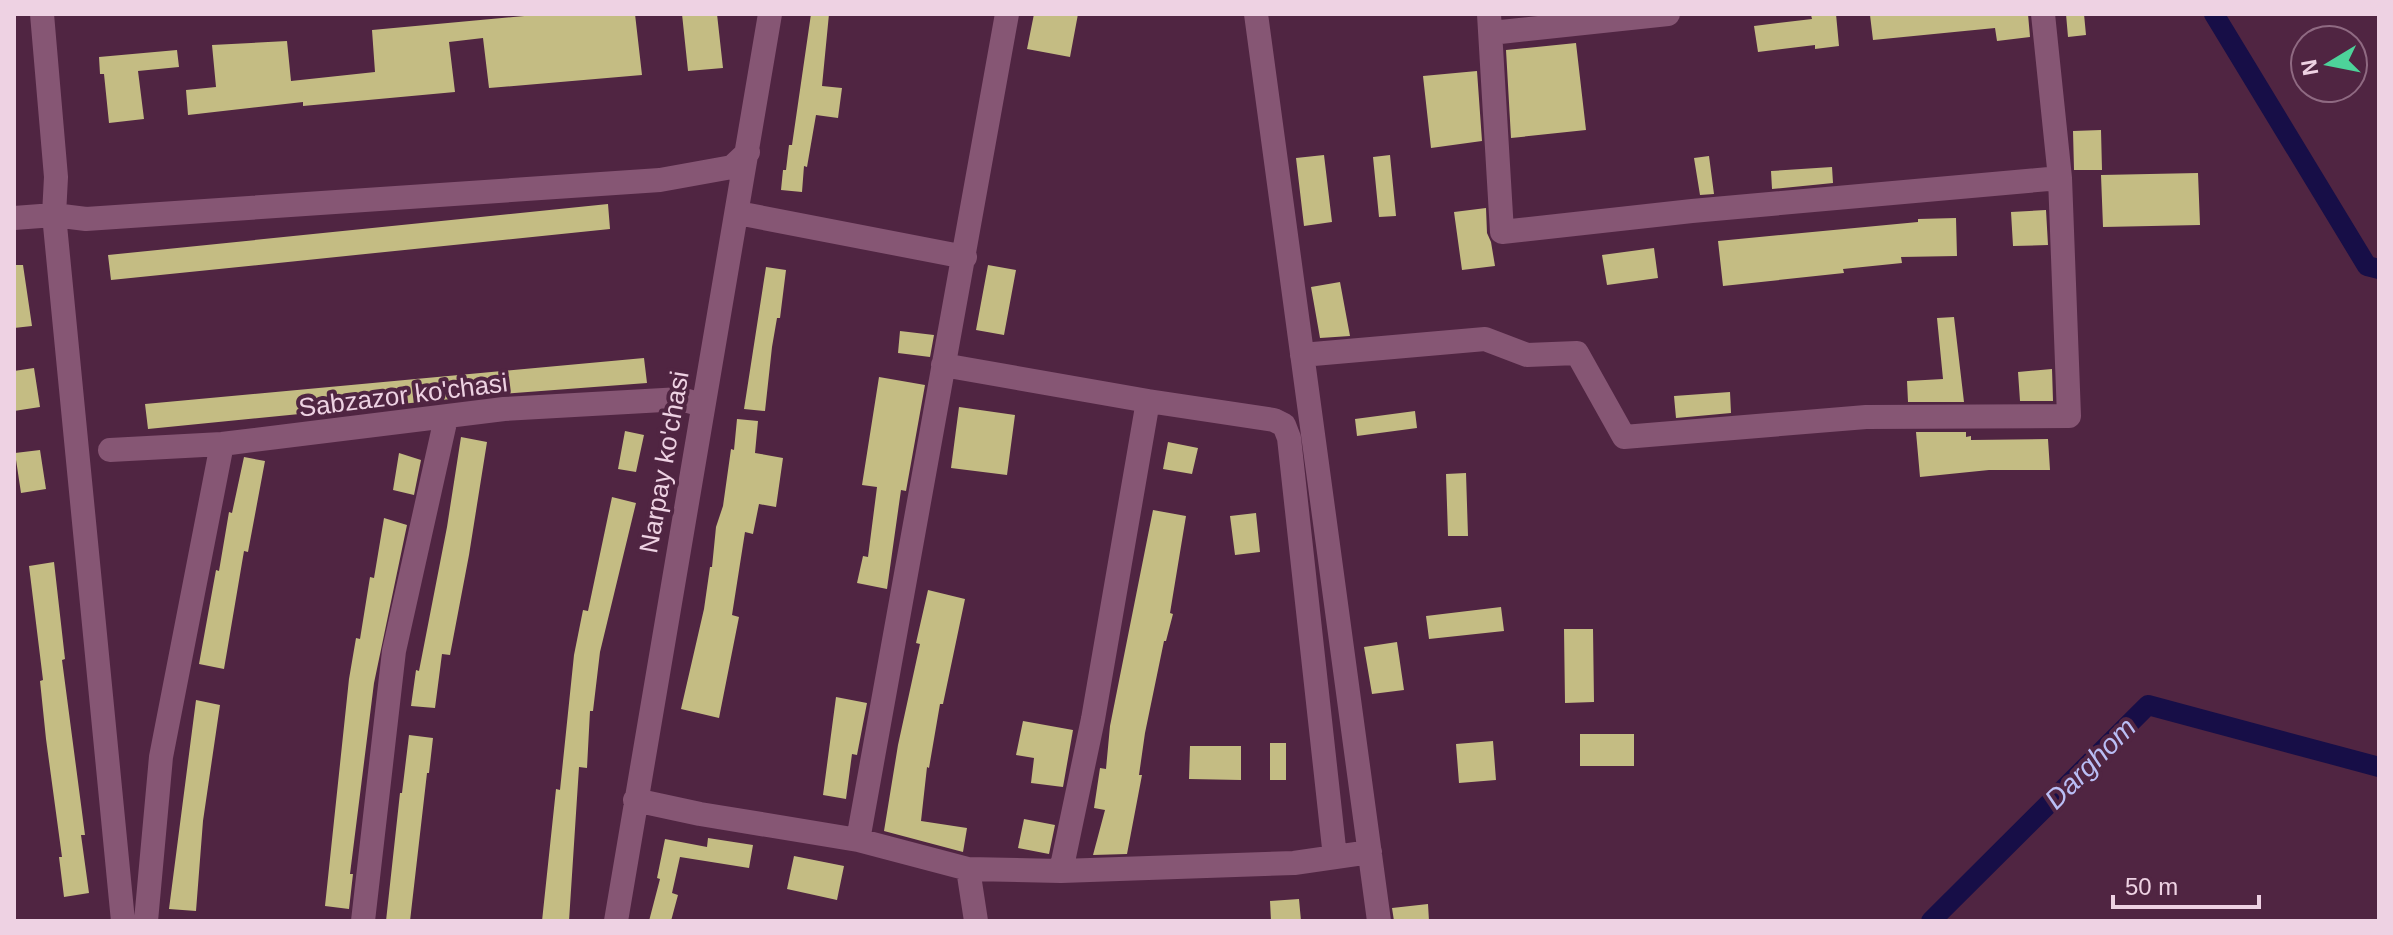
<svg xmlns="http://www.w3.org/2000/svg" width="2393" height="935" font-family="Helvetica,sans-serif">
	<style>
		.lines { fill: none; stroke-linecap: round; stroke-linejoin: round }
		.canal { stroke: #170e47; stroke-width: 20 }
		.building { fill: #c4bc83 }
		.minor { stroke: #865674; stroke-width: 24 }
		.labels { text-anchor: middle; stroke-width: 8; stroke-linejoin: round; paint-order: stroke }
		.street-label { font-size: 26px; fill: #eed2e3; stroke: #502542 }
		.water-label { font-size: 28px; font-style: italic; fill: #babef5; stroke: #502542 }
	</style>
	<rect width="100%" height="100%" fill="#502542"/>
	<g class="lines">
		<path class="canal" d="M 2214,14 L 2367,266 L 2379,269
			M 1931,921 L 2148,705 L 2379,767"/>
	</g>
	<path class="building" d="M 546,14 L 635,14 L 642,75 L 489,88 L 483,38 L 449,42 L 455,92 L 303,106 L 303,102 L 188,115 L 186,90 L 216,87 L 212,45 L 287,41 L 291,81 L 375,72 L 372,30 Z
		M 682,14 L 717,14 L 723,68 L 688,71 Z
		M 811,14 L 829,14 L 822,86 L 842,88 L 838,118 L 816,115 L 807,167 L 804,166 L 802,192 L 781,190 L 783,170 L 786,170 L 789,145 L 792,145 Z
		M 1034,14 L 1078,14 L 1070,57 L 1027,49 Z
		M 1836,14 L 1839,46 L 1815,49 L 1815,45 L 1758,52 L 1754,26 L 1812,19 L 1811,15 Z
		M 1881,14 L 2028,14 L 2030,37 L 1997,41 L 1995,28 L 1873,40 L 1870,15 Z
		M 2066,14 L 2084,14 L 2086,35 L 2068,37 Z
		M 1576,43 L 1586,130 L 1511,138 L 1506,50 Z
		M 177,50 L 179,67 L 138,71 L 144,119 L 109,123 L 104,74 L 100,74 L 99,57 Z
		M 1477,71 L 1482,141 L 1431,148 L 1423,76 Z
		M 2101,130 L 2102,170 L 2074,170 L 2073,131 Z
		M 1324,155 L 1332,222 L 1304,226 L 1296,158 Z
		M 1390,155 L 1396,216 L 1379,217 L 1373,157 Z
		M 1709,156 L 1714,194 L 1700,195 L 1694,158 Z
		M 1832,167 L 1833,183 L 1772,189 L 1771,171 Z
		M 2198,173 L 2200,225 L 2103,227 L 2101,175 Z
		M 608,204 L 610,229 L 111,280 L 108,255 Z
		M 1486,208 L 1487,233 L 1491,242 L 1495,266 L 1462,270 L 1454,212 Z
		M 2046,210 L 2048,245 L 2013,246 L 2011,212 Z
		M 1956,218 L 1957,256 L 1901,257 L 1902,263 L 1843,269 L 1844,273 L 1723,286 L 1718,241 L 1918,222 L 1918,219 Z
		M 1654,248 L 1658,278 L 1607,285 L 1602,255 Z
		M 14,265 L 23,265 L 32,326 L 14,328 Z
		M 988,265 L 1016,270 L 1004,335 L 976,330 Z
		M 766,267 L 786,270 L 780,318 L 777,318 L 772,347 L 765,411 L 744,409 Z
		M 1340,282 L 1350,336 L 1320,338 L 1311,287 Z
		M 1954,317 L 1964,402 L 1908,402 L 1907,381 L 1943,379 L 1937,318 Z
		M 900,331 L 934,335 L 930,357 L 898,353 Z
		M 644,358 L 647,383 L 502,394 L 148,429 L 145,404 Z
		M 34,368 L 40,407 L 14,411 L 14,371 Z
		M 2052,369 L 2053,401 L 2020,401 L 2018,372 Z
		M 879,377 L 925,385 L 906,491 L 901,490 L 887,589 L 857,583 L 863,556 L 868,557 L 877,487 L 862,485 Z
		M 1730,392 L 1731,413 L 1676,418 L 1674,396 Z
		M 959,407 L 1015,415 L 1007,475 L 951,468 Z
		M 1415,411 L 1417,428 L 1357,436 L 1355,419 Z
		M 737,419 L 758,421 L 755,453 L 783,458 L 776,507 L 759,504 L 753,534 L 745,532 L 732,615 L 739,617 L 719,718 L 681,709 L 704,609 L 710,567 L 712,567 L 716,527 L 723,506 L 731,449 L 734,450 Z
		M 625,431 L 644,435 L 636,472 L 618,469 Z
		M 1916,432 L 1966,432 L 1966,437 L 1971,436 L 1971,440 L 2048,439 L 2050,470 L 1989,470 L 1920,477 Z
		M 461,437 L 487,442 L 469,555 L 450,655 L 442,654 L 435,708 L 411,706 L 416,670 L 419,671 L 447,527 Z
		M 1168,442 L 1198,448 L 1192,474 L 1163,469 Z
		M 40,450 L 46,489 L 21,493 L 15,453 Z
		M 399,453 L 421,460 L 414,495 L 393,490 Z
		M 244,457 L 265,461 L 248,552 L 244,551 L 224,669 L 199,664 L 216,570 L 219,571 L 229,512 L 232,513 Z
		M 1466,473 L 1468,536 L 1448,536 L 1446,474 Z
		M 612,497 L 636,503 L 600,652 L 593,711 L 590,711 L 587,768 L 579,767 L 569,921 L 542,921 L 556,789 L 560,790 L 574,655 L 583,610 L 588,611 Z
		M 1153,510 L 1186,516 L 1170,613 L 1173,614 L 1166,641 L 1164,641 L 1145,733 L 1139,775 L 1142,775 L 1127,854 L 1093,855 L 1105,810 L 1094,808 L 1100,768 L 1106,769 L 1110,726 Z
		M 1256,513 L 1260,552 L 1235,555 L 1230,516 Z
		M 384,518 L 407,525 L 374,683 L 350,874 L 353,874 L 349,909 L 325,906 L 349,679 L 356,638 L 360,639 L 370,577 L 374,578 Z
		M 54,562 L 65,659 L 62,660 L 85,835 L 81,835 L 89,893 L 64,897 L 59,857 L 62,857 L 46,739 L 40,681 L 43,680 L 29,566 Z
		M 928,590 L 965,599 L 943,704 L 940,704 L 929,768 L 927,767 L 921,821 L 967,828 L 963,852 L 884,831 L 898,745 L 920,644 L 916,643 Z
		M 1501,607 L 1504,631 L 1429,639 L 1426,616 Z
		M 1564,629 L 1593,629 L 1594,702 L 1565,703 Z
		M 1397,642 L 1404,690 L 1372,694 L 1364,647 Z
		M 836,697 L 867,703 L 857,755 L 852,754 L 846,799 L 823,795 Z
		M 196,700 L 220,705 L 203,821 L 196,911 L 169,909 Z
		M 1023,721 L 1073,730 L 1063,787 L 1031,783 L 1034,758 L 1016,755 Z
		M 1580,734 L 1634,734 L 1634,766 L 1580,766 Z
		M 409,735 L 433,738 L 429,773 L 427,773 L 410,921 L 386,921 L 400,793 L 402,793 Z
		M 1493,741 L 1496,780 L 1459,783 L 1456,744 Z
		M 1270,743 L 1286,743 L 1286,780 L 1270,780 Z
		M 1190,746 L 1241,746 L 1241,780 L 1189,779 Z
		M 1024,819 L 1055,825 L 1049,854 L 1018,848 Z
		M 708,838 L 753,845 L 749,868 L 680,857 L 672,893 L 678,895 L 671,921 L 649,921 L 660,879 L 657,878 L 665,839 L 707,847 Z
		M 794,856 L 844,866 L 837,900 L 787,889 Z
		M 1299,899 L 1301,921 L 1271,921 L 1270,901 Z
		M 1428,904 L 1429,921 L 1394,921 L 1392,908 Z"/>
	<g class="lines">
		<path class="minor" d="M 42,14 L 56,177 L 54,215 L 123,921
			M 1256,14 L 1379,921
			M 2043,14 L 2060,178
			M 1491,33 L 1668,14
			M 738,213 L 965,257
			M 14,218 L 54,215 L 86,219 L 660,180 L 732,167 L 748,152
			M 1302,355 L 1485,339 L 1527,355 L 1577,353 L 1624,437 L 1866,417 L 2069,416 L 2060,178 L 1692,211 L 1502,232 L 1489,14
			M 943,365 L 1148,401 L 1093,719 L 1061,871
			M 1148,401 L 1274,420 L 1284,425 L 1289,438 L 1335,857
			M 110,450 L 222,444 L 504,409 L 681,399 L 702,405
			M 635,800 L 700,814 L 858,840 L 968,869 L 1061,871 L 1294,863 L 1370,852
			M 858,840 L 1007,14
			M 968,869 L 976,921
			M 146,921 L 161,757 L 222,444
			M 363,921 L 394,651 L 446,418
			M 616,921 L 770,14"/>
	</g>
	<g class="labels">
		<g class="street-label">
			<text transform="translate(403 395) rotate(-7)" y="9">Sabzazor ko'chasi</text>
			<text transform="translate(664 462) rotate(-80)" y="9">Narpay ko'chasi</text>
		</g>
		<g class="water-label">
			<text transform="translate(2090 763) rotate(-45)" y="10">Darghоm</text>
		</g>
	</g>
	<rect width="2393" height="935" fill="none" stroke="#eed2e3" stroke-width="32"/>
	<g transform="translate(2329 64) rotate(260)"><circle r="38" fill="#502542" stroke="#8f6a82" stroke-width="2"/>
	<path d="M0-6L14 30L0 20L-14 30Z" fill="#4dd39a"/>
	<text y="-12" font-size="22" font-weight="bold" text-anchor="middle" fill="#eed2e3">N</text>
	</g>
	<path d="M2113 895v12h146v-12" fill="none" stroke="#eed2e3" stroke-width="4"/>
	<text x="2125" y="895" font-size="24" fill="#eed2e3" stroke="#502542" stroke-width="6" paint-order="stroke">50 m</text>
</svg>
